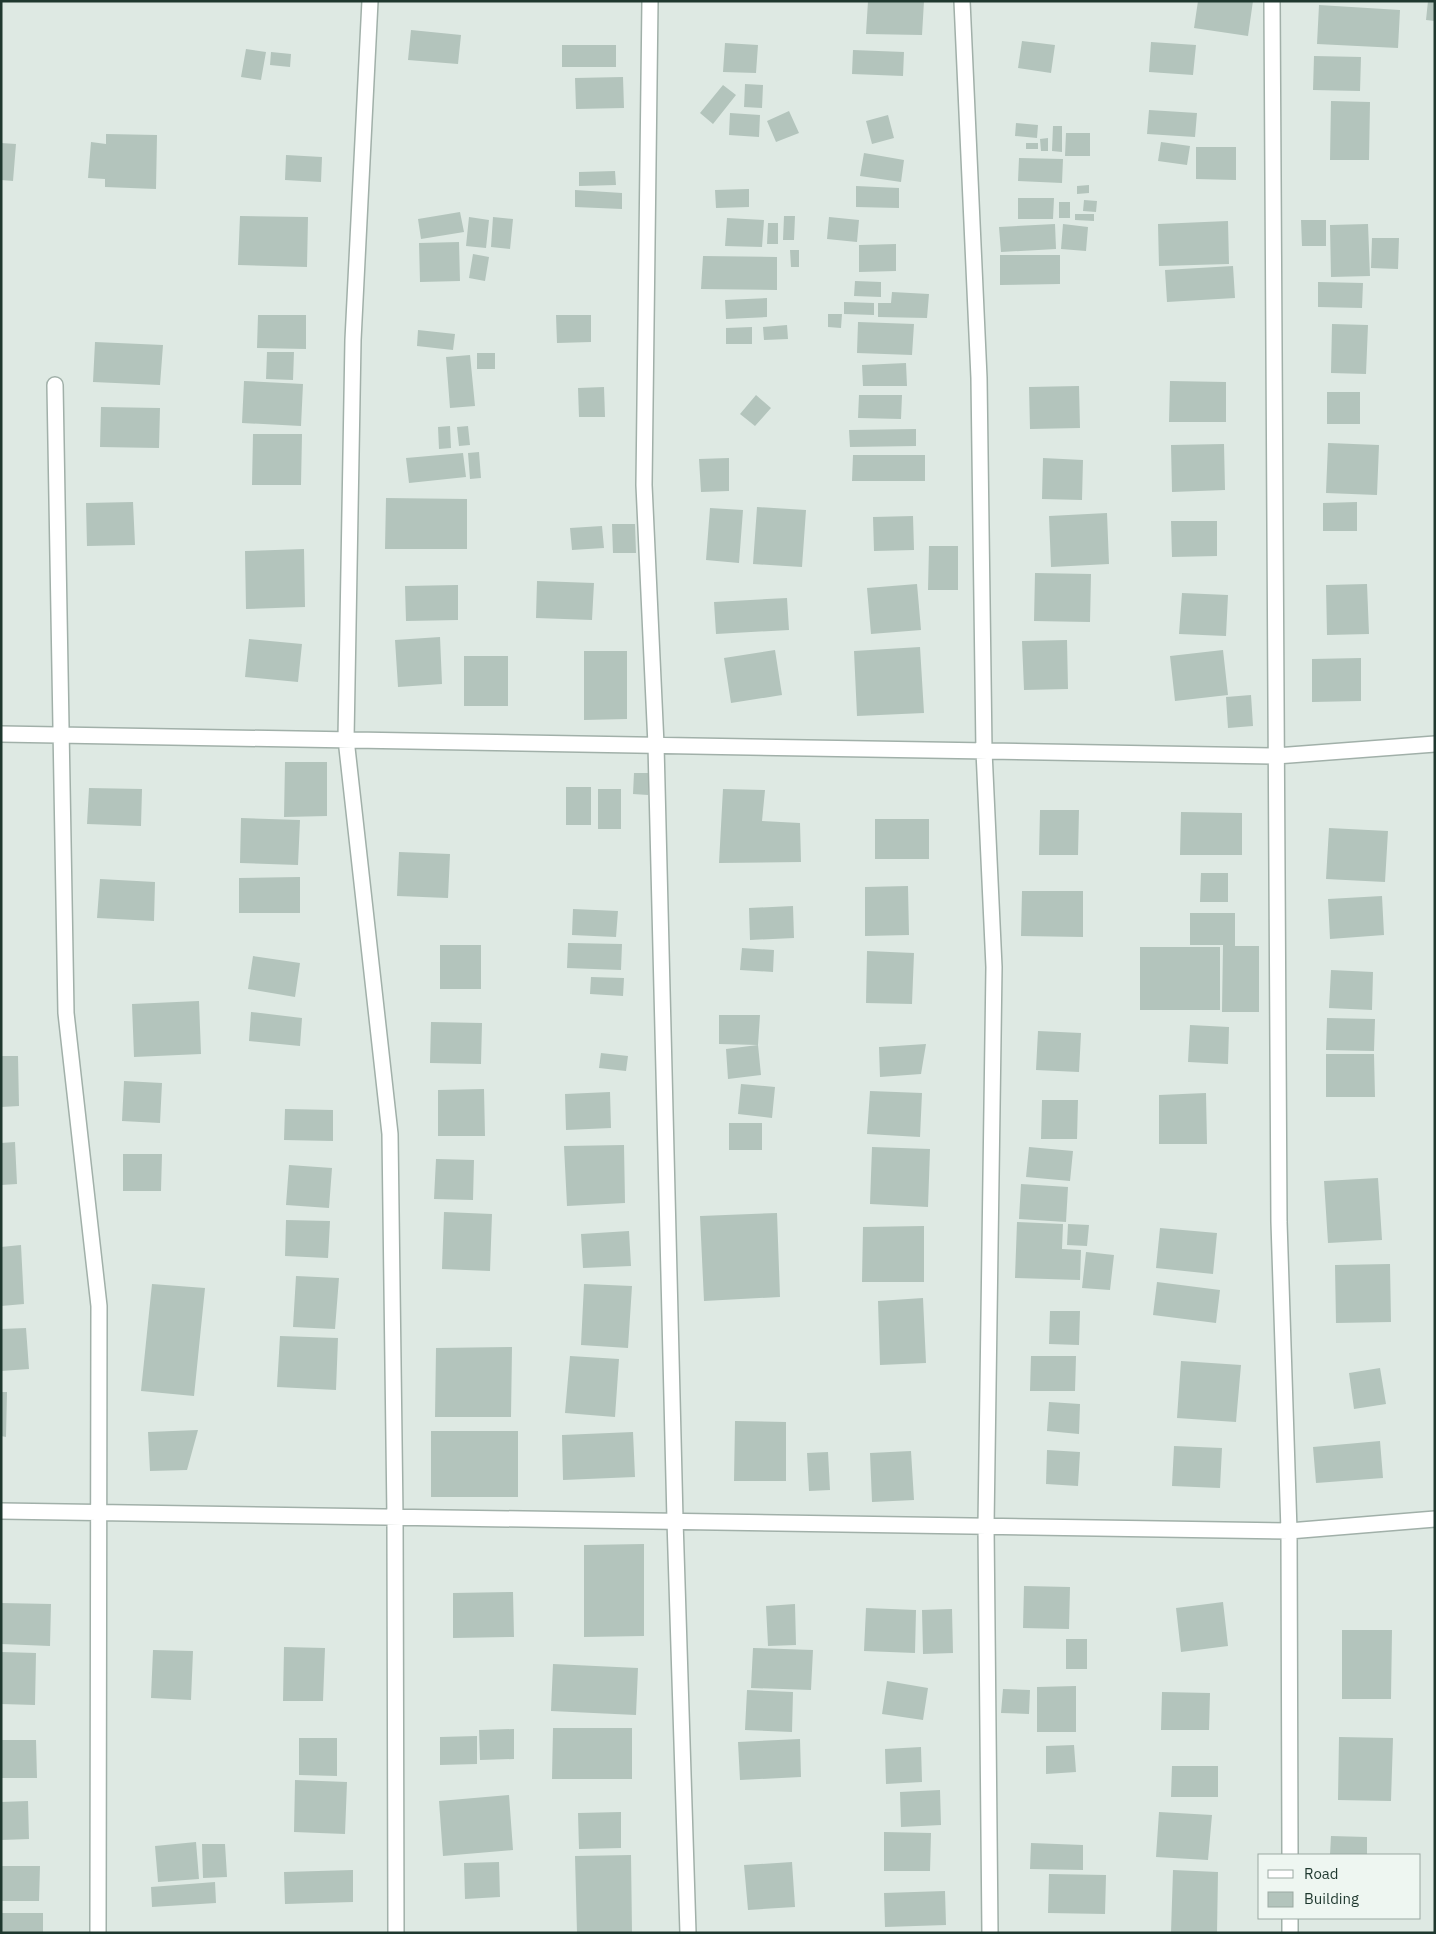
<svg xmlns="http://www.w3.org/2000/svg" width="1436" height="1934" font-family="'IBM Plex Sans',sans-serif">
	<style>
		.building { fill: #b3c4bc }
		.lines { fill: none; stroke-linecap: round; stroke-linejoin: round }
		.minor-casing { stroke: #a1b0a9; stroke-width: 18 }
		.minor { stroke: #fff; stroke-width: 15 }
	</style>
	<rect width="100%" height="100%" fill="#dee9e3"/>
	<path class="building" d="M 868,1 L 924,1 L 922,35 L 866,34 Z
		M 1198,1 L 1253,1 L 1248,36 L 1194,28 Z
		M 1428,1 L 1435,1 L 1435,21 L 1426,20 Z
		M 1319,5 L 1400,10 L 1398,48 L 1317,44 Z
		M 411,30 L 461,35 L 458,64 L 408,60 Z
		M 1022,41 L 1055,45 L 1051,73 L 1018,68 Z
		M 1151,42 L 1196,45 L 1193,75 L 1149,72 Z
		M 725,43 L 758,45 L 756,73 L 723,72 Z
		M 562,45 L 616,45 L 616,67 L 562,67 Z
		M 246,49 L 266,52 L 261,80 L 241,77 Z
		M 853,50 L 904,52 L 903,76 L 852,74 Z
		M 271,52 L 291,54 L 290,67 L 270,65 Z
		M 1314,56 L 1361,57 L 1360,91 L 1313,90 Z
		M 623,77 L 624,108 L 576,109 L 575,78 Z
		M 745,84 L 763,85 L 762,108 L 744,107 Z
		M 723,85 L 736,95 L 713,124 L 700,113 Z
		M 1331,101 L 1370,102 L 1369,160 L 1330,160 Z
		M 1149,110 L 1197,113 L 1195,137 L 1147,134 Z
		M 789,111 L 799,133 L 776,142 L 767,121 Z
		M 730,113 L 760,115 L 759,137 L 729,135 Z
		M 888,115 L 894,138 L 872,144 L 866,121 Z
		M 1016,123 L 1038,125 L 1037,138 L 1015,136 Z
		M 1053,126 L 1062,126 L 1062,152 L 1052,151 Z
		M 1066,133 L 1090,133 L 1090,156 L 1065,156 Z
		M 106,134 L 157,135 L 156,189 L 105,187 L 105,179 L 88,178 L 91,142 L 106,144 Z
		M 1048,138 L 1048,151 L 1041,151 L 1040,139 Z
		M 1161,142 L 1190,146 L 1187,165 L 1158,161 Z
		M 1,143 L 16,144 L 13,181 L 1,180 Z
		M 1026,143 L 1038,143 L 1038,149 L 1026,149 Z
		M 1196,147 L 1236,147 L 1236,180 L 1196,179 Z
		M 864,153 L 904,160 L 901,182 L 860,176 Z
		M 286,155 L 322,157 L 321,182 L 285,180 Z
		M 1019,158 L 1063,159 L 1062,183 L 1018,181 Z
		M 615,171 L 616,185 L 579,186 L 579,172 Z
		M 1089,185 L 1089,193 L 1077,194 L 1077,186 Z
		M 856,186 L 899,188 L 899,208 L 856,207 Z
		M 749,189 L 749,207 L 716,208 L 715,190 Z
		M 575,190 L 622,193 L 622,209 L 575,207 Z
		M 1018,198 L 1054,198 L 1053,219 L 1018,219 Z
		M 1084,200 L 1097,201 L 1096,212 L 1083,211 Z
		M 1059,202 L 1070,202 L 1070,218 L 1059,218 Z
		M 460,212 L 464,232 L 421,239 L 418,219 Z
		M 1075,214 L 1094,214 L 1094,221 L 1075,220 Z
		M 240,216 L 308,217 L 307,267 L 238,265 Z
		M 784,216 L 795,216 L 794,240 L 783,240 Z
		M 469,217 L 489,220 L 486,248 L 466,246 Z
		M 493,217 L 513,219 L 510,249 L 491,247 Z
		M 829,217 L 859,220 L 857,242 L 827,239 Z
		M 727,218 L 764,220 L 762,247 L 725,246 Z
		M 1301,220 L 1326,220 L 1326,246 L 1302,246 Z
		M 1228,221 L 1229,264 L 1159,266 L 1158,224 Z
		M 768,223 L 778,223 L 778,244 L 767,244 Z
		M 1055,224 L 1056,249 L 1001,252 L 999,227 Z
		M 1063,224 L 1088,227 L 1086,251 L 1061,249 Z
		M 1368,224 L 1370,276 L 1331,277 L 1330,225 Z
		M 1372,238 L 1399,238 L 1398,269 L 1371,268 Z
		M 459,242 L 460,281 L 420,282 L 419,243 Z
		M 896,244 L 896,271 L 859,272 L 859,245 Z
		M 790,250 L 799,250 L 799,267 L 791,267 Z
		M 473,254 L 489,257 L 485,281 L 469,278 Z
		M 1000,255 L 1060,255 L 1060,284 L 1000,285 Z
		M 703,256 L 777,257 L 777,290 L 701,289 Z
		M 1233,266 L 1235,298 L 1167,302 L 1165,270 Z
		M 855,281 L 881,282 L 881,297 L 854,296 Z
		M 1318,282 L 1363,283 L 1362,308 L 1318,307 Z
		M 892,292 L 929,294 L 927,318 L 878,317 L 878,303 L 891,303 Z
		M 767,298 L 767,317 L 726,319 L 725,300 Z
		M 844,302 L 874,303 L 874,315 L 844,314 Z
		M 828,314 L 842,314 L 841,328 L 828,327 Z
		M 258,315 L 306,315 L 306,349 L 257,348 Z
		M 556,315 L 591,315 L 591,342 L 557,343 Z
		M 858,322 L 914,324 L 912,355 L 857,353 Z
		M 1332,324 L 1368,325 L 1366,374 L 1331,373 Z
		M 787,325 L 788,339 L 764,340 L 763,327 Z
		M 752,327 L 752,344 L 726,344 L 726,328 Z
		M 418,330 L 455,334 L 453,350 L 417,346 Z
		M 95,342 L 163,345 L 160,385 L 93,382 Z
		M 267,352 L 294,352 L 293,380 L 266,379 Z
		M 477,353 L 495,353 L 495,369 L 477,369 Z
		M 470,355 L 475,406 L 450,408 L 446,357 Z
		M 906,363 L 907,386 L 863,386 L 862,365 Z
		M 244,381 L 303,384 L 301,426 L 242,423 Z
		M 1170,381 L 1226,382 L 1226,422 L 1169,422 Z
		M 1079,386 L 1080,428 L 1030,429 L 1029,387 Z
		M 604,387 L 605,417 L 579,417 L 578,388 Z
		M 1327,392 L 1360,392 L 1360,424 L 1327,424 Z
		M 756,395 L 771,408 L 755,426 L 740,414 Z
		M 859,395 L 902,395 L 901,419 L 858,418 Z
		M 101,407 L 160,408 L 159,448 L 100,447 Z
		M 450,426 L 451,448 L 439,449 L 438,427 Z
		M 468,426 L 470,445 L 459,446 L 457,427 Z
		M 916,429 L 916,446 L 850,447 L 849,430 Z
		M 253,434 L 302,434 L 301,485 L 252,485 Z
		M 1328,443 L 1379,445 L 1377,495 L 1326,493 Z
		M 1224,444 L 1225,490 L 1172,492 L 1171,445 Z
		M 479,452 L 481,478 L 470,479 L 468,453 Z
		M 463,453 L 466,477 L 409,483 L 406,458 Z
		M 853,455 L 925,455 L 925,481 L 852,481 Z
		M 729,458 L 729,491 L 701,492 L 699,459 Z
		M 1043,458 L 1083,460 L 1082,500 L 1042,499 Z
		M 386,498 L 467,499 L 467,549 L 385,549 Z
		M 133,502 L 135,545 L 87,546 L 86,503 Z
		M 1357,502 L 1357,531 L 1323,531 L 1323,503 Z
		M 757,507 L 806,510 L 802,567 L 753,564 Z
		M 710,508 L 743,510 L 739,563 L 706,560 Z
		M 1107,513 L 1109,564 L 1051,567 L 1049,516 Z
		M 913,516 L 914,550 L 874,551 L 873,517 Z
		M 1171,521 L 1217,521 L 1217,556 L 1172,557 Z
		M 612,524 L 635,524 L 636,553 L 613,553 Z
		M 602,526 L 604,548 L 572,550 L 570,528 Z
		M 929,546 L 958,546 L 958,590 L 928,590 Z
		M 304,549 L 305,607 L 246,609 L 245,551 Z
		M 1035,573 L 1091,574 L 1090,622 L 1034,621 Z
		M 537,581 L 594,583 L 592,620 L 536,618 Z
		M 917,584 L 921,630 L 871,634 L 867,588 Z
		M 1367,584 L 1369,634 L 1327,635 L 1326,585 Z
		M 458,585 L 458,620 L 406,621 L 405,586 Z
		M 1182,593 L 1228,595 L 1226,636 L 1179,634 Z
		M 787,598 L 789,630 L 716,634 L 714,602 Z
		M 440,637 L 442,684 L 398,687 L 395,640 Z
		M 249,639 L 302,644 L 298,682 L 245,677 Z
		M 1067,640 L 1068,689 L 1024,690 L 1022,641 Z
		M 920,647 L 924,713 L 857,716 L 854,651 Z
		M 775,650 L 782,695 L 731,703 L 724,658 Z
		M 1223,650 L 1228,695 L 1175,701 L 1170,656 Z
		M 584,651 L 627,651 L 627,719 L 584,720 Z
		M 464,656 L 508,656 L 508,706 L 464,706 Z
		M 1361,658 L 1361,701 L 1312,702 L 1312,659 Z
		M 1251,695 L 1253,726 L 1228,728 L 1226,697 Z
		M 285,762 L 327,762 L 327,816 L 284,817 Z
		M 634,773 L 648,773 L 648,795 L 633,794 Z
		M 566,787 L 591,787 L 591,825 L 566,825 Z
		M 89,788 L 142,789 L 141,826 L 87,824 Z
		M 598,789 L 621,789 L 621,829 L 598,829 Z
		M 723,789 L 765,790 L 762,821 L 800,823 L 801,862 L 719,863 Z
		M 1040,810 L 1079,810 L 1078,855 L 1039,855 Z
		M 1181,812 L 1242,813 L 1242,855 L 1180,855 Z
		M 241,818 L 300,820 L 298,865 L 240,863 Z
		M 875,819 L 929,819 L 929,859 L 875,859 Z
		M 1329,828 L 1388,831 L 1385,882 L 1326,879 Z
		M 399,852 L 450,854 L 448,898 L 397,896 Z
		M 1201,873 L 1228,873 L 1228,902 L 1200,902 Z
		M 300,877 L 300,913 L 239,913 L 239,878 Z
		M 100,879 L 155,882 L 154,921 L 97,918 Z
		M 908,886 L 909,935 L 865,936 L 865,887 Z
		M 1022,891 L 1083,891 L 1083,937 L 1021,936 Z
		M 1382,896 L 1384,935 L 1330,939 L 1328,899 Z
		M 793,906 L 794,938 L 750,940 L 749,908 Z
		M 573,909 L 618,911 L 616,937 L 572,935 Z
		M 1190,913 L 1235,913 L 1235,946 L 1259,946 L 1259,1012 L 1222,1012 L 1223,945 L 1190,945 Z
		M 568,943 L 622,944 L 621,970 L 567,968 Z
		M 440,945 L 481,945 L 481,989 L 440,989 Z
		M 1140,947 L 1220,947 L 1220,1010 L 1140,1010 Z
		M 742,948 L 774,950 L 773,972 L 740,970 Z
		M 867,951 L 914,953 L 912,1004 L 866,1003 Z
		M 253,956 L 300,963 L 295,997 L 248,989 Z
		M 1331,970 L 1373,972 L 1372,1010 L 1329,1008 Z
		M 591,977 L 624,978 L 623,996 L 590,994 Z
		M 199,1001 L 201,1054 L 134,1057 L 132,1004 Z
		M 251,1012 L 302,1018 L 300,1046 L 249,1041 Z
		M 719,1015 L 760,1015 L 758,1045 L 761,1075 L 728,1079 L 726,1049 L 758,1045 L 719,1044 Z
		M 1327,1018 L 1375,1019 L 1374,1051 L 1326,1050 Z
		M 431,1022 L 482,1023 L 481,1064 L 430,1063 Z
		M 1190,1025 L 1229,1027 L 1228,1064 L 1188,1062 Z
		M 1038,1031 L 1081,1033 L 1079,1072 L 1036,1070 Z
		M 926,1044 L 921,1074 L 880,1077 L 879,1047 Z
		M 601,1053 L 628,1056 L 626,1071 L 599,1068 Z
		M 1326,1054 L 1374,1054 L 1375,1097 L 1326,1097 Z
		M 1,1056 L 18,1056 L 19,1106 L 1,1107 Z
		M 124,1081 L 162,1083 L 160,1123 L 122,1121 Z
		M 741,1084 L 775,1087 L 772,1118 L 738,1114 Z
		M 484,1089 L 485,1136 L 438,1136 L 438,1090 Z
		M 870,1091 L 922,1093 L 920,1137 L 867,1134 Z
		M 610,1092 L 611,1128 L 566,1130 L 565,1094 Z
		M 1206,1093 L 1207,1144 L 1159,1144 L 1159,1095 Z
		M 1042,1100 L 1078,1100 L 1077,1139 L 1041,1139 Z
		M 285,1109 L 333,1110 L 333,1141 L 284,1140 Z
		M 729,1123 L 762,1123 L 762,1150 L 729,1150 Z
		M 15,1142 L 17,1184 L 1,1185 L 1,1143 Z
		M 624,1145 L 625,1203 L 567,1206 L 564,1146 Z
		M 872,1147 L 930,1149 L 928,1207 L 870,1204 Z
		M 1029,1147 L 1073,1151 L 1070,1181 L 1026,1177 Z
		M 123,1154 L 162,1154 L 161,1191 L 123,1191 Z
		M 436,1159 L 474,1160 L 473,1200 L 434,1199 Z
		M 289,1165 L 332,1168 L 329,1208 L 286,1205 Z
		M 1378,1178 L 1382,1240 L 1328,1243 L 1324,1181 Z
		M 1021,1184 L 1068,1187 L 1066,1222 L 1019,1219 Z
		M 444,1212 L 492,1214 L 490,1271 L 442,1269 Z
		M 777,1213 L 780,1297 L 704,1301 L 700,1216 Z
		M 286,1220 L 330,1221 L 328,1258 L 285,1256 Z
		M 1017,1222 L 1063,1224 L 1062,1249 L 1081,1250 L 1080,1280 L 1015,1278 Z
		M 1068,1224 L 1089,1225 L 1087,1246 L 1067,1245 Z
		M 924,1226 L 924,1282 L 862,1282 L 863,1227 Z
		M 1160,1228 L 1217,1233 L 1213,1274 L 1156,1268 Z
		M 629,1231 L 631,1266 L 583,1268 L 581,1234 Z
		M 21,1245 L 24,1304 L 1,1306 L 1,1247 Z
		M 1086,1252 L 1114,1255 L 1110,1290 L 1082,1288 Z
		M 1390,1264 L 1391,1322 L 1336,1323 L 1335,1265 Z
		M 296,1276 L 339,1278 L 335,1329 L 293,1327 Z
		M 1157,1282 L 1220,1290 L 1216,1323 L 1153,1315 Z
		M 152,1284 L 205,1288 L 194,1396 L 141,1391 Z
		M 584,1284 L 632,1286 L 628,1348 L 581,1345 Z
		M 923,1298 L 926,1363 L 880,1365 L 878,1301 Z
		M 1050,1311 L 1080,1311 L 1079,1345 L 1049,1344 Z
		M 26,1328 L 29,1369 L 1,1371 L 1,1329 Z
		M 280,1336 L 338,1338 L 336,1390 L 277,1387 Z
		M 512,1347 L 511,1417 L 435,1417 L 436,1348 Z
		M 570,1356 L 619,1359 L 615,1417 L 565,1413 Z
		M 1031,1356 L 1076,1356 L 1075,1391 L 1030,1391 Z
		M 1181,1361 L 1241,1365 L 1236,1422 L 1177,1418 Z
		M 1380,1368 L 1386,1404 L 1354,1409 L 1349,1373 Z
		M 1,1392 L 7,1392 L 6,1437 L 1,1436 Z
		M 1049,1402 L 1080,1404 L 1079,1434 L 1047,1431 Z
		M 735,1421 L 786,1422 L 786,1481 L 734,1481 Z
		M 198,1430 L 187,1470 L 150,1471 L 148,1432 Z
		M 431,1431 L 518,1431 L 518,1497 L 431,1497 Z
		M 633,1432 L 635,1477 L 563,1480 L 562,1435 Z
		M 1380,1441 L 1383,1478 L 1316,1483 L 1313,1447 Z
		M 1174,1446 L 1222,1448 L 1220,1488 L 1172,1486 Z
		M 1047,1450 L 1080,1452 L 1078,1486 L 1046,1484 Z
		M 911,1451 L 914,1500 L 872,1502 L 870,1453 Z
		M 828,1452 L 830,1490 L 809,1491 L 807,1453 Z
		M 644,1544 L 644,1636 L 584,1637 L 584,1545 Z
		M 1024,1586 L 1070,1587 L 1069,1629 L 1023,1628 Z
		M 513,1592 L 514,1637 L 453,1638 L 453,1593 Z
		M 1223,1602 L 1228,1646 L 1181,1652 L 1176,1608 Z
		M 1,1603 L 51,1604 L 50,1646 L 1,1644 Z
		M 795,1604 L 796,1645 L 768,1646 L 766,1606 Z
		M 866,1608 L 916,1610 L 915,1653 L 864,1651 Z
		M 952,1609 L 953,1653 L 923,1654 L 922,1610 Z
		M 1342,1630 L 1392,1630 L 1391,1699 L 1342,1699 Z
		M 1066,1639 L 1087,1639 L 1087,1669 L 1066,1669 Z
		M 284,1647 L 325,1648 L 323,1701 L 283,1701 Z
		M 753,1648 L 813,1650 L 811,1690 L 751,1688 Z
		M 153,1650 L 193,1651 L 191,1700 L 151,1698 Z
		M 1,1652 L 36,1653 L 35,1705 L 1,1704 Z
		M 553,1664 L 638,1668 L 636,1715 L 551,1711 Z
		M 887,1681 L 928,1688 L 923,1720 L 882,1714 Z
		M 1076,1686 L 1076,1732 L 1037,1732 L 1037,1687 Z
		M 1003,1689 L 1030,1690 L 1029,1714 L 1001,1713 Z
		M 747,1690 L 793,1692 L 792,1732 L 745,1730 Z
		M 1162,1692 L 1210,1693 L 1209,1730 L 1161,1730 Z
		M 553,1728 L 632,1728 L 632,1779 L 552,1779 Z
		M 514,1729 L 514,1759 L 480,1760 L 479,1730 Z
		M 477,1736 L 477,1764 L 440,1765 L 440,1737 Z
		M 1339,1737 L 1393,1738 L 1391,1801 L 1338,1800 Z
		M 299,1738 L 337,1738 L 337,1776 L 299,1775 Z
		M 800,1739 L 801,1777 L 740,1780 L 738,1742 Z
		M 1,1740 L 36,1740 L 37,1778 L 1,1778 Z
		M 1074,1745 L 1076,1772 L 1046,1774 L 1046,1746 Z
		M 921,1747 L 922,1782 L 886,1784 L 885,1749 Z
		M 1172,1766 L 1218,1766 L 1218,1797 L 1171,1797 Z
		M 295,1780 L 347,1782 L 345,1834 L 294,1832 Z
		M 940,1790 L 941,1825 L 901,1827 L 900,1792 Z
		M 509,1795 L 513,1850 L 443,1856 L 439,1801 Z
		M 28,1801 L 29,1839 L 1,1840 L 1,1802 Z
		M 621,1812 L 621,1848 L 579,1849 L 578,1813 Z
		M 1159,1812 L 1212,1815 L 1208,1860 L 1156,1857 Z
		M 884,1832 L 931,1833 L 930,1871 L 884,1871 Z
		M 1331,1836 L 1367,1837 L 1367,1855 L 1330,1855 Z
		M 196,1842 L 199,1879 L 158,1882 L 155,1846 Z
		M 1031,1843 L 1083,1845 L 1083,1870 L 1030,1869 Z
		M 202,1844 L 225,1844 L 227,1877 L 203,1878 Z
		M 631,1855 L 632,1933 L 577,1933 L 575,1856 Z
		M 499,1862 L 500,1897 L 465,1899 L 464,1863 Z
		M 792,1862 L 795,1907 L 748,1910 L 744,1865 Z
		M 1,1866 L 40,1866 L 39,1901 L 1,1901 Z
		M 353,1870 L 353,1902 L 285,1904 L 284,1872 Z
		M 1173,1870 L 1218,1872 L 1217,1933 L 1171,1933 Z
		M 1049,1874 L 1106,1875 L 1105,1914 L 1048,1913 Z
		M 215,1882 L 216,1903 L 152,1907 L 151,1887 Z
		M 945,1891 L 946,1925 L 885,1927 L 884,1893 Z
		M 1,1913 L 43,1913 L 43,1933 L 1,1933 Z"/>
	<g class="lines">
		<g class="minor-casing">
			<path id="minor" d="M 370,1 L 353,340 L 346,739 L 390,1134 L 395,1517 L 396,1933
				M 650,1 L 644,485 L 656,745 L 675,1520 L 688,1933
				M 962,1 L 979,378 L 984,751 L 994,967 L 986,1526 L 990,1933
				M 1272,1 L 1279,1222 L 1289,1531 L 1290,1855
				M 55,385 L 66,1013 L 99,1306 L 98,1933
				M 1,734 L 1276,756 L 1435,744
				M 1,1511 L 1289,1531 L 1435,1519
				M 1290,1918 L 1290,1933"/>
		</g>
		<use href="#minor" class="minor"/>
	</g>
	<rect width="1436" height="1934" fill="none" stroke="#1f382f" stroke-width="5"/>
	<rect x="1258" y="1854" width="162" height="65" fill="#eef6f1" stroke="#9baaa3"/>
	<rect x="1268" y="1870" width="25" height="8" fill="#ffffff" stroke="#9baaa3"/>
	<text x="1304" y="1879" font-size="15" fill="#1f382f">Road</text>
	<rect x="1268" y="1892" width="25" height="15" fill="#b3c4bc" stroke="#9baaa3"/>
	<text x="1304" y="1904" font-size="15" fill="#1f382f">Building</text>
</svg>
